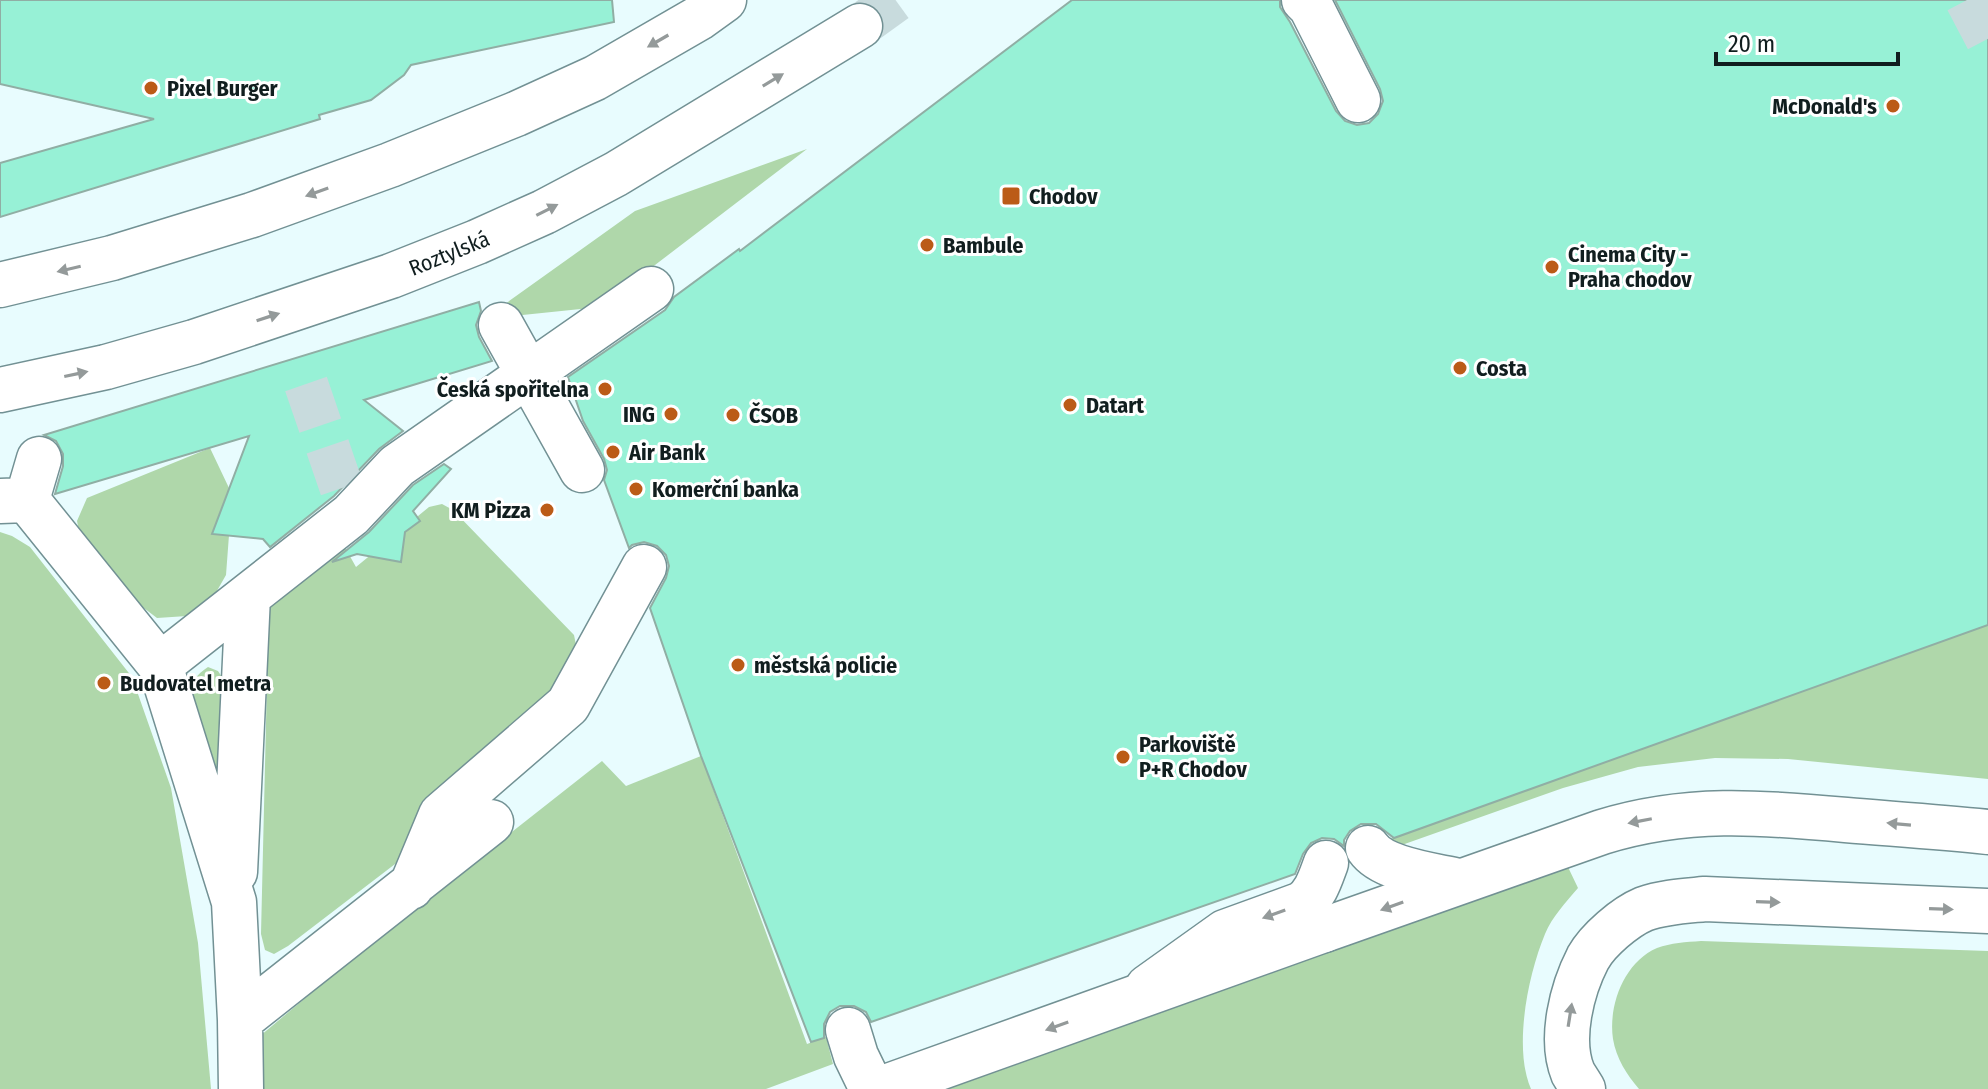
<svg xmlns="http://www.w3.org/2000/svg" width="1988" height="1089" font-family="'Fira Sans Condensed',sans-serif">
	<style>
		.green { fill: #afd7aa }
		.building { fill: #97f1d6; stroke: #90aea4; stroke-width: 2 }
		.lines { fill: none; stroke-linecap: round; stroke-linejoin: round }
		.minor-tunnel { stroke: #c8dbdd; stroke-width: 44; stroke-dasharray: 44 22; stroke-linecap: butt }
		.major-tunnel { stroke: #c8dbdd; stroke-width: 44; stroke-dasharray: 44 22; stroke-linecap: butt }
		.minor-casing { stroke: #729194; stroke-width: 47 }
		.major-casing { stroke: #729194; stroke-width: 47 }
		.highway-casing { stroke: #729194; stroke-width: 47 }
		.minor { stroke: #fff; stroke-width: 44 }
		.major { stroke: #fff; stroke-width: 44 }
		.highway { stroke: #fff; stroke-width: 44 }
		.oneway { fill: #949a9a }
		.poi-dot { fill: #bb5b17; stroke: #fff; stroke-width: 3 }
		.labels { text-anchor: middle; stroke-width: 6; stroke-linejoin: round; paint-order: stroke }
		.poi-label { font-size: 22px; font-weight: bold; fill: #111e1f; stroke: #fff; text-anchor: start }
		.street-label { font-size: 22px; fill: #111e1f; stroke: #fff }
	</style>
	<rect width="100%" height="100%" fill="#e8fcfe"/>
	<path class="green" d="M 807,149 L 600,307 L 484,319 L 635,211 Z
		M 210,448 L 229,488 L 212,533 L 229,535 L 226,575 L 210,603 L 187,616 L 157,618 L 107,580 L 82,545 L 77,521 L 87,498 Z
		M 442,504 L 453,510 L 574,635 L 578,655 L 567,677 L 458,770 L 430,806 L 399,861 L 288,946 L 274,954 L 265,950 L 261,934 L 269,597 L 343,544 L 356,567 L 429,507 Z
		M 0,532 L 12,536 L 30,547 L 132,677 L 171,788 L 198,943 L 211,1089 L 0,1089 Z
		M 1988,625 L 1988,779 L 1788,759 L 1715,758 L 1638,767 L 1563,788 L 1399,846 L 1390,839 Z
		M 208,667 L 218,671 L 224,680 L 224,770 L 215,779 L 189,695 C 192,681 196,675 208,667 Z
		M 701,756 L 807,1044 L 826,1037 L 833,1064 L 766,1089 L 259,1089 L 260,1036 L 371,943 L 602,761 L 626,786 Z
		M 1567,865 L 1578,888 C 1566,902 1552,917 1545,934 C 1528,975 1513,1048 1531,1089 L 936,1089 Z
		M 1701,941 L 1988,951 L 1988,1089 L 1639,1089 C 1627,1075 1616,1058 1613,1039 C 1608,1006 1624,962 1657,948 C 1671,943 1686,942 1701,941 Z"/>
	<path class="building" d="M 0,0 L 612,0 L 614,22 L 411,65 L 404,75 L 371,100 L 319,115 L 320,119 L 0,217 L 0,163 L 154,119 L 0,84 Z
		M 1072,0 L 1280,0 L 1280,7 L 1290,22 L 1336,111 L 1345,121 L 1357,125 L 1369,123 L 1378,114 L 1383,101 L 1380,89 L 1335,0 L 1988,0 L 1988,625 L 1394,838 L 1376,824 L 1361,824 L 1350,831 L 1344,840 L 1344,846 L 1334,839 L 1322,838 L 1311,843 L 1303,854 L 1295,874 L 871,1022 L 866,1012 L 854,1006 L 840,1006 L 830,1012 L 824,1024 L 824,1038 L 811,1042 L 701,756 L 650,608 L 666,578 L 669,566 L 666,555 L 657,546 L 644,542 L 632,545 L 629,548 L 604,480 L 607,470 L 604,459 L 583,421 L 568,377 L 665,310 L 674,297 L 739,249 L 740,251 Z
		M 479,302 L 481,311 L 476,325 L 479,337 L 492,361 L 364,400 L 403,431 L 379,449 L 334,496 L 270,547 L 263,539 L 212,534 L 249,436 L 55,494 L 63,466 L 63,454 L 56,441 L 44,435 Z
		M 444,464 L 451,469 L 413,511 L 420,521 L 405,532 L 401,562 L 357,554 L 332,562 L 369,532 L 413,485 Z"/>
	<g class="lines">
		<path class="minor-tunnel" d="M 1967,0 L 1988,40
			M 306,384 L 351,515"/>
		<path class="major-tunnel" d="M 860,26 L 896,0"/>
		<g class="minor-casing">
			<path id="minor" d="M 1304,0 L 1311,7 L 1358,100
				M 501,325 L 582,470
				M 27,500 L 39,459
				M 0,501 L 27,500 L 160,665 L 234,902 L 240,1020 L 241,1089
				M 160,665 L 351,515 L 397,466 L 651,289
				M 1368,848 C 1383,870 1433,875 1459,881
				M 235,872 L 248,596
				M 411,887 L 441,815 L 568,705 L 644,567
				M 1148,987 L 1225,932 L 1302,904 C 1316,894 1320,879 1326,863
				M 240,1020 L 491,822
				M 848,1030 L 856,1056 L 872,1089"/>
		</g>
		<g class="major-casing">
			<path id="major" d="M 0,285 L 112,258 L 252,215 L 390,165 L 516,114 L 595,78 L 699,18 L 724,0
				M 0,390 L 106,367 L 194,342 L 391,276 L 477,242 L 544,212 L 616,174 L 860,26
				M 1324,930 L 1602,832 C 1686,806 1760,812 1846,820 C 1894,824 1941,827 1988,832
				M 1583,1089 C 1580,1084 1576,1078 1573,1073 C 1559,1039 1572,989 1588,958 C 1598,940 1625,917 1644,909 C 1664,902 1685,901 1705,899 L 1988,911"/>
		</g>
		<g class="highway-casing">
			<path id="highway" d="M 880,1089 L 1324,930"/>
		</g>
		<use href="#minor" class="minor"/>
		<use href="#major" class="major"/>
		<use href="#highway" class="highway"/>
	</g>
	<defs><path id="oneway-solid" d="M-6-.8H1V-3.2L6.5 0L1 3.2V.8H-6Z" transform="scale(2)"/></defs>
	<g class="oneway">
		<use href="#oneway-solid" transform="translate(658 41) rotate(150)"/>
		<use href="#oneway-solid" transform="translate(773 80) rotate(-31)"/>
		<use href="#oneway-solid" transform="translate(317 192) rotate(160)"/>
		<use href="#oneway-solid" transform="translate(547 210) rotate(-27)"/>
		<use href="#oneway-solid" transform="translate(69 269) rotate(167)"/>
		<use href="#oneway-solid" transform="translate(268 317) rotate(-18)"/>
		<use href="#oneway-solid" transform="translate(76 374) rotate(-12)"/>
		<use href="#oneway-solid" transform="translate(1640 821) rotate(169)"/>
		<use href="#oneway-solid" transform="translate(1899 824) rotate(-175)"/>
		<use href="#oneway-solid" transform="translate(1768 902) rotate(2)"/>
		<use href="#oneway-solid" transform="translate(1392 906) rotate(160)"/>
		<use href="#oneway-solid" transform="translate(1941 909) rotate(2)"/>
		<use href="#oneway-solid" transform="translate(1274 914) rotate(160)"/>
		<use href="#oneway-solid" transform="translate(1570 1015) rotate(-81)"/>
		<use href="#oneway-solid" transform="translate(1057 1026) rotate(160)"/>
	</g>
	<g class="poi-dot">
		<circle cx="151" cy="88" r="8"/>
		<circle cx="1893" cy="106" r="8"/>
		<rect x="1001" y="186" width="20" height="20" rx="4"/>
		<circle cx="927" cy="245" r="8"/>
		<circle cx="1552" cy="267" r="8"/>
		<circle cx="1460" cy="368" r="8"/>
		<circle cx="605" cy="389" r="8"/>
		<circle cx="1070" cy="405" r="8"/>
		<circle cx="671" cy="414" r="8"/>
		<circle cx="733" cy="415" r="8"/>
		<circle cx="613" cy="452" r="8"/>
		<circle cx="636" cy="489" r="8"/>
		<circle cx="547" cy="510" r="8"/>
		<circle cx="738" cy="665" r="8"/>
		<circle cx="104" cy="683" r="8"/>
		<circle cx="1123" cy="757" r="8"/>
	</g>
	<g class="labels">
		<g class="poi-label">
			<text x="167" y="96">Pixel Burger</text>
			<text x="1877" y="114" text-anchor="end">McDonald's</text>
			<text x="1029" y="204">Chodov</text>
			<text x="943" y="253">Bambule</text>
			<text x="1568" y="262">Cinema City -<tspan x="1568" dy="25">Praha chodov</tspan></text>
			<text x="1476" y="376">Costa</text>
			<text x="589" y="397" text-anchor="end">Česká spořitelna</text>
			<text x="1086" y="413">Datart</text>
			<text x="655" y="422" text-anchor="end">ING</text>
			<text x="749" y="423">ČSOB</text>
			<text x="629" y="460">Air Bank</text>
			<text x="652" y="497">Komerční banka</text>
			<text x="531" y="518" text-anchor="end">KM Pizza</text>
			<text x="754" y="673">městská policie</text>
			<text x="120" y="691">Budovatel metra</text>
			<text x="1139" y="752">Parkoviště<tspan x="1139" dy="25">P+R Chodov</tspan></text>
		</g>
		<g class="street-label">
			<text transform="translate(449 253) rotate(-22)" y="8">Roztylská</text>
		</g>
	</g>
	<path d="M1716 52v12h182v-12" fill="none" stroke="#111e1f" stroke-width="4"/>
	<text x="1728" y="52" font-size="24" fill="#111e1f" stroke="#ffffff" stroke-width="6" paint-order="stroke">20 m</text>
</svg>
